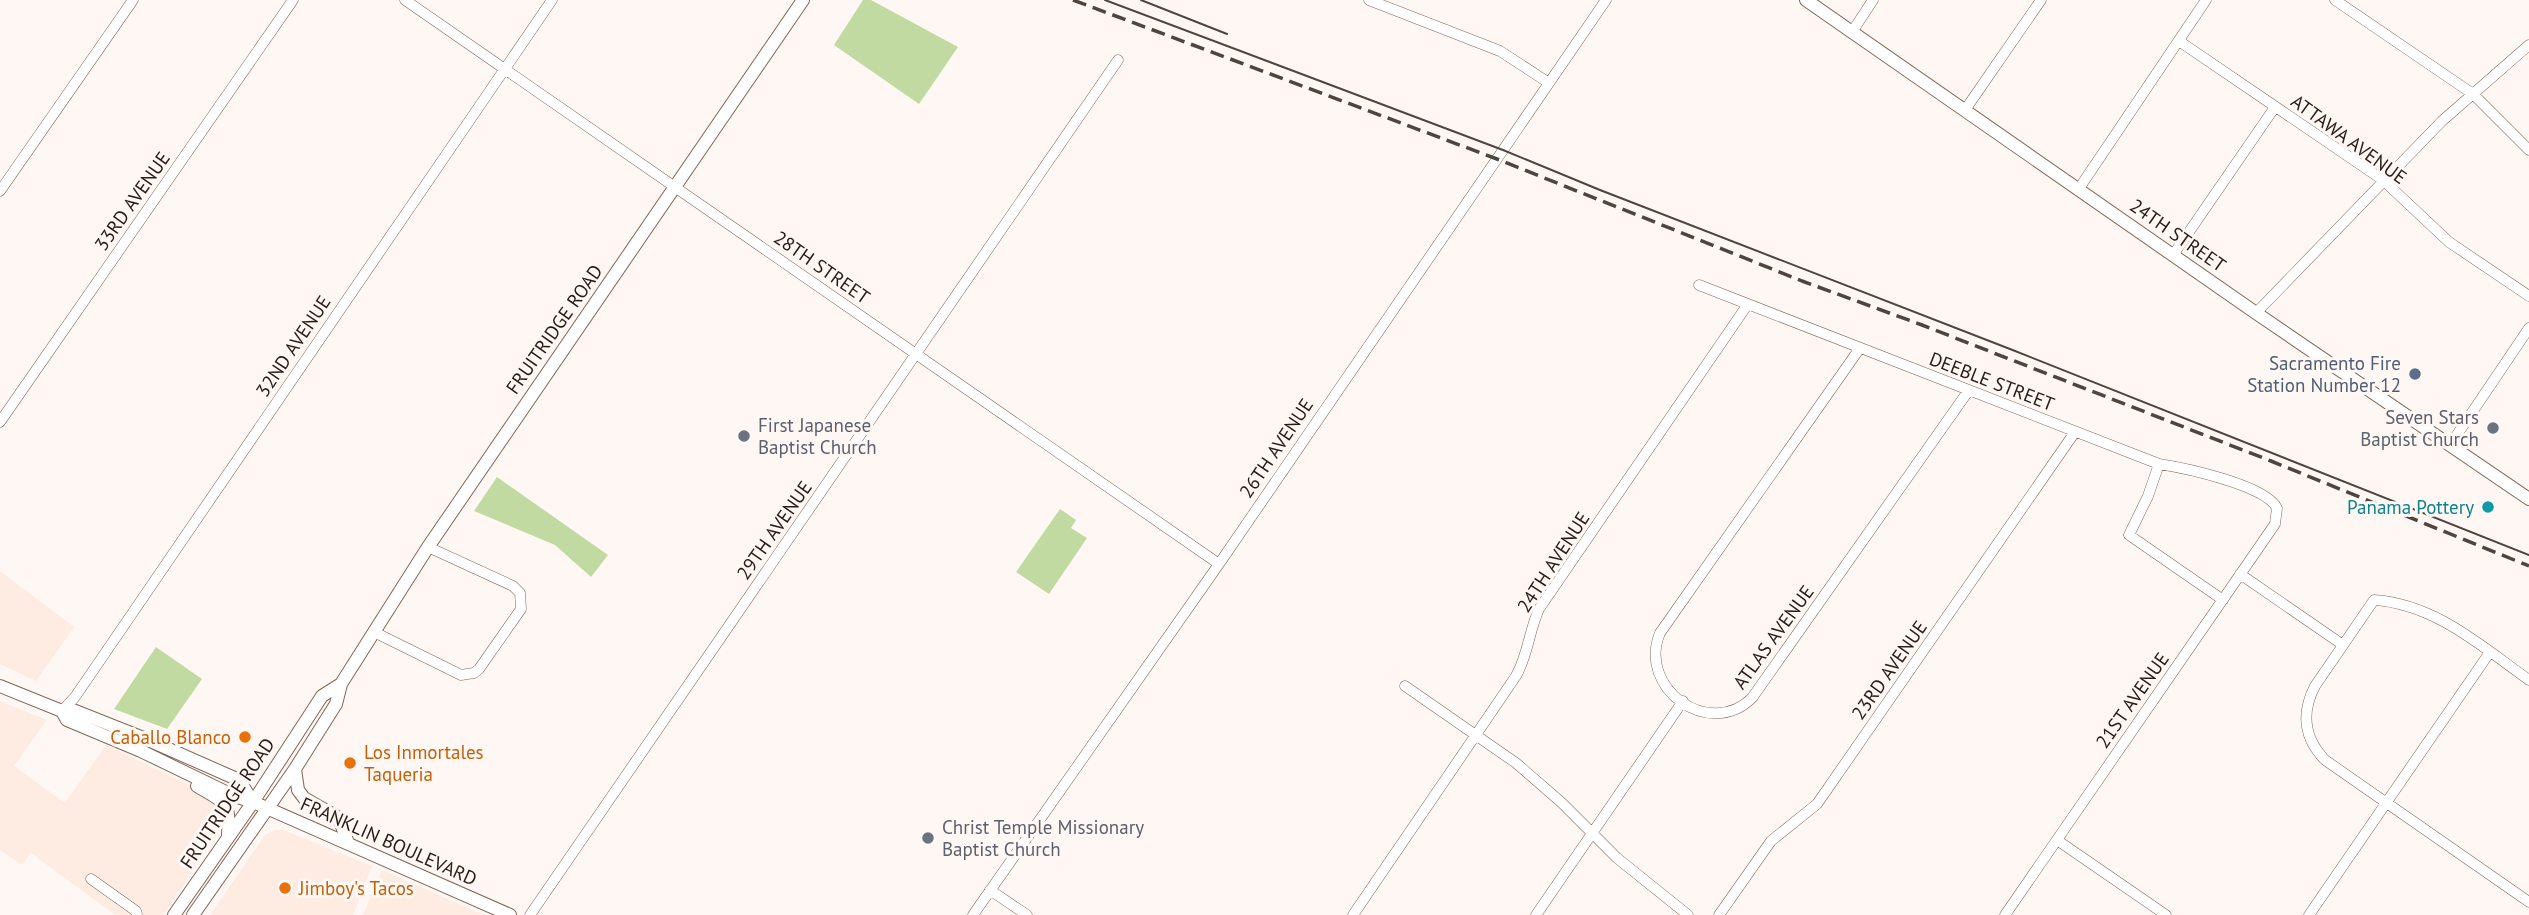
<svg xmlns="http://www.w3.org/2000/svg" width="2529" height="915" font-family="'PT Sans',sans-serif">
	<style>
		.built { fill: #feece3 }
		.grass { fill: #c1daa2 }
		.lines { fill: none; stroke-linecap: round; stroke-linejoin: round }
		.minor-casing { stroke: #856556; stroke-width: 11 }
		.tertiary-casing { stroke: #856556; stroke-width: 14 }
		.secondary-casing { stroke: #856556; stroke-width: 14 }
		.minor { stroke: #fff; stroke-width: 10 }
		.tertiary { stroke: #fff; stroke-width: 12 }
		.secondary { stroke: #fff; stroke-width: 12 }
		.tram { stroke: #50443f; stroke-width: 2 }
		.rail { stroke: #50443f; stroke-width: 3.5; stroke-dasharray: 14 7; stroke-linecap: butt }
		.service-dot { fill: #5c6f8a; stroke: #fff7f4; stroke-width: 2.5 }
		.worship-dot { fill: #6b7280; stroke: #fff7f4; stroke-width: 2.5 }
		.culture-dot { fill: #0f9aa8; stroke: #fff7f4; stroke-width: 2.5 }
		.food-dot { fill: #e8710a; stroke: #fff7f4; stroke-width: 2.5 }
		.labels { text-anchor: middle; stroke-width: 6; stroke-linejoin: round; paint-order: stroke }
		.street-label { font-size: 19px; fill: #291c16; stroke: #fff7f4 }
		.service-label { font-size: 19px; fill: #4e5e75; stroke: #fff7f4; text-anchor: end }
		.worship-label { font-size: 19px; fill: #5b616d; stroke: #fff7f4; text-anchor: start }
		.culture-label { font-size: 19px; fill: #0d838f; stroke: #fff7f4; text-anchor: end }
		.food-label { font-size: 19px; fill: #c56008; stroke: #fff7f4; text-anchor: start }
	</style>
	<rect width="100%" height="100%" fill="#fff7f4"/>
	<path class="built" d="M 0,571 L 74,627 L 36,681 L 0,664 Z
		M 0,701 L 47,720 L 14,766 L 65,803 L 106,745 L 193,787 L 218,802 L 224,819 L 185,883 L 163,915 L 115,915 L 31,853 L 22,865 L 0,850 Z
		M 275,830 L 283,830 L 372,866 L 353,915 L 210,915 L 265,835 Z
		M 382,870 L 483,915 L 363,915 Z"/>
	<path class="grass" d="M 863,0 L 871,0 L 958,47 L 919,104 L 834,45 Z
		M 497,477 L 608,555 L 591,577 L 555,545 L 474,511 Z
		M 1060,509 L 1076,520 L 1071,528 L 1087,538 L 1049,594 L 1016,572 Z
		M 156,647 L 202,679 L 167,729 L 114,709 Z"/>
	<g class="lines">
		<g class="minor-casing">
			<path id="minor" d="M 405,0 L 1219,564
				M 1369,0 L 1500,51 L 1549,83
				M 2335,0 L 2473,94 L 2529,150
				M 1852,32 L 1873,0
				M 2179,41 L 2383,180 L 2449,242 L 2529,296
				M 1965,110 L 2041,0
				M 2078,190 L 2206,0
				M 0,191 L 133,0
				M 2173,255 L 2275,107
				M 1699,285 L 2159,464 C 2185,468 2265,485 2277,508 L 2275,524 L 2005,915
				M 2256,313 L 2442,121 L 2529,45
				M 1860,348 L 1660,633 C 1637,688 1709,740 1752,698 L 1969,390
				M 0,422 L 293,0
				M 2450,445 L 2529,328
				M 2159,464 L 2148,496 L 2129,535 L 2223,600
				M 2240,574 L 2343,645
				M 374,632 L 461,675 L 474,673 L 479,669 L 521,609 L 520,593 L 513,586 L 428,547
				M 2529,680 C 2481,646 2435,604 2374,600 L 2315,686 C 2301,713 2304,738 2325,760 L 2529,902
				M 1405,686 L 1516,763 L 1562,803 L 1617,858 L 1688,915
				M 62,711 L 75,697 L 552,0
				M 2057,840 L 2166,915
				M 91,879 L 136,911 L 137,915
				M 990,890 L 1027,915
				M 530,915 L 1118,60
				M 973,915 L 1219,564 L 1606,0
				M 1353,915 L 1516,676 C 1528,655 1529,631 1539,609 L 1748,304
				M 1536,915 L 1683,701
				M 1719,915 L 1771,841 L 1817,804 L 2075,432
				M 2309,915 L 2490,652"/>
		</g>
		<g class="tertiary-casing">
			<path id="tertiary" d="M 1806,0 L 2256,313 L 2529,499"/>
		</g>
		<g class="secondary-casing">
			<path id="secondary" d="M 0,686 L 62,711 L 73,710 L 146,739 L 239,780 L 253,802
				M 62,711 L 67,720 L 141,751 L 232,795 L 253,802 L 510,915
				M 295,769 L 298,790 L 304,798 L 339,818 L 348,843
				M 197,786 C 226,803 230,801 228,835
				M 174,915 L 253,802 L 322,696 L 341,684
				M 193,915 L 295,769 L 336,704 L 341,684 L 428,547 L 803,0"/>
		</g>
		<use href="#minor" class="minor"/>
		<use href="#tertiary" class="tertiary"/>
		<use href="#secondary" class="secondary"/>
		<path class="tram" d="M 1105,0 L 1503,150 L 1600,190 L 2010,349 L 2529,555
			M 1141,0 L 1227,34"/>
		<path class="rail" d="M 1073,0 L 1497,159 L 1802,281 L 1922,325 L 2271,461 L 2529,566"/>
	</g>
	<circle class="service-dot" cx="2415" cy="374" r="7"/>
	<g class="worship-dot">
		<circle cx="2493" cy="428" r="7"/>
		<circle cx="744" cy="436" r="7"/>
		<circle cx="928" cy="838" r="7"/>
	</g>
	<circle class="culture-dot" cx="2488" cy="507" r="7"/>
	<g class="food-dot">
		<circle cx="245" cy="737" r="7"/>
		<circle cx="350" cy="763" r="7"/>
		<circle cx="285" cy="888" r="7"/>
	</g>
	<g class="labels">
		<g class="street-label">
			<text transform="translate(2349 139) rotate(36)" y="7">ATTAWA AVENUE</text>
			<text transform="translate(132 201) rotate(-55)" y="7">33RD AVENUE</text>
			<text transform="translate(2178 235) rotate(35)" y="7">24TH STREET</text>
			<text transform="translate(822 267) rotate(35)" y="7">28TH STREET</text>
			<text transform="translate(554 329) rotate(-55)" y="7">FRUITRIDGE ROAD</text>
			<text transform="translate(293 346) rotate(-56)" y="7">32ND AVENUE</text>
			<text transform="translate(1992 381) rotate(21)" y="7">DEEBLE STREET</text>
			<text transform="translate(1276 448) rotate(-56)" y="7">26TH AVENUE</text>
			<text transform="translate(774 530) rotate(-55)" y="7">29TH AVENUE</text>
			<text transform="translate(1553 562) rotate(-57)" y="7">24TH AVENUE</text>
			<text transform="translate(1773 637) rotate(-54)" y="7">ATLAS AVENUE</text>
			<text transform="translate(1889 670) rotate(-55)" y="7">23RD AVENUE</text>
			<text transform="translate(2132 700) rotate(-55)" y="7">21ST AVENUE</text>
			<text transform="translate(227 803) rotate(-56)" y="7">FRUITRIDGE ROAD</text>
			<text transform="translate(389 841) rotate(24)" y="7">FRANKLIN BOULEVARD</text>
		</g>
		<g class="service-label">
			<text x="2401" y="370">Sacramento Fire<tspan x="2401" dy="22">Station Number 12</tspan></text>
		</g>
		<g class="worship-label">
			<text x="2479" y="424" text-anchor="end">Seven Stars<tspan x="2479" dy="22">Baptist Church</tspan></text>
			<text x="758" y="432">First Japanese<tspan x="758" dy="22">Baptist Church</tspan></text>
			<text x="942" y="834">Christ Temple Missionary<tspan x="942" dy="22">Baptist Church</tspan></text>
		</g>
		<g class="culture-label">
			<text x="2474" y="514">Panama Pottery</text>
		</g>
		<g class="food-label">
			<text x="231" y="744" text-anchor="end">Caballo Blanco</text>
			<text x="364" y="759">Los Inmortales<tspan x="364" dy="22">Taqueria</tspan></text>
			<text x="299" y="895">Jimboy's Tacos</text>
		</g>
	</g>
</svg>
